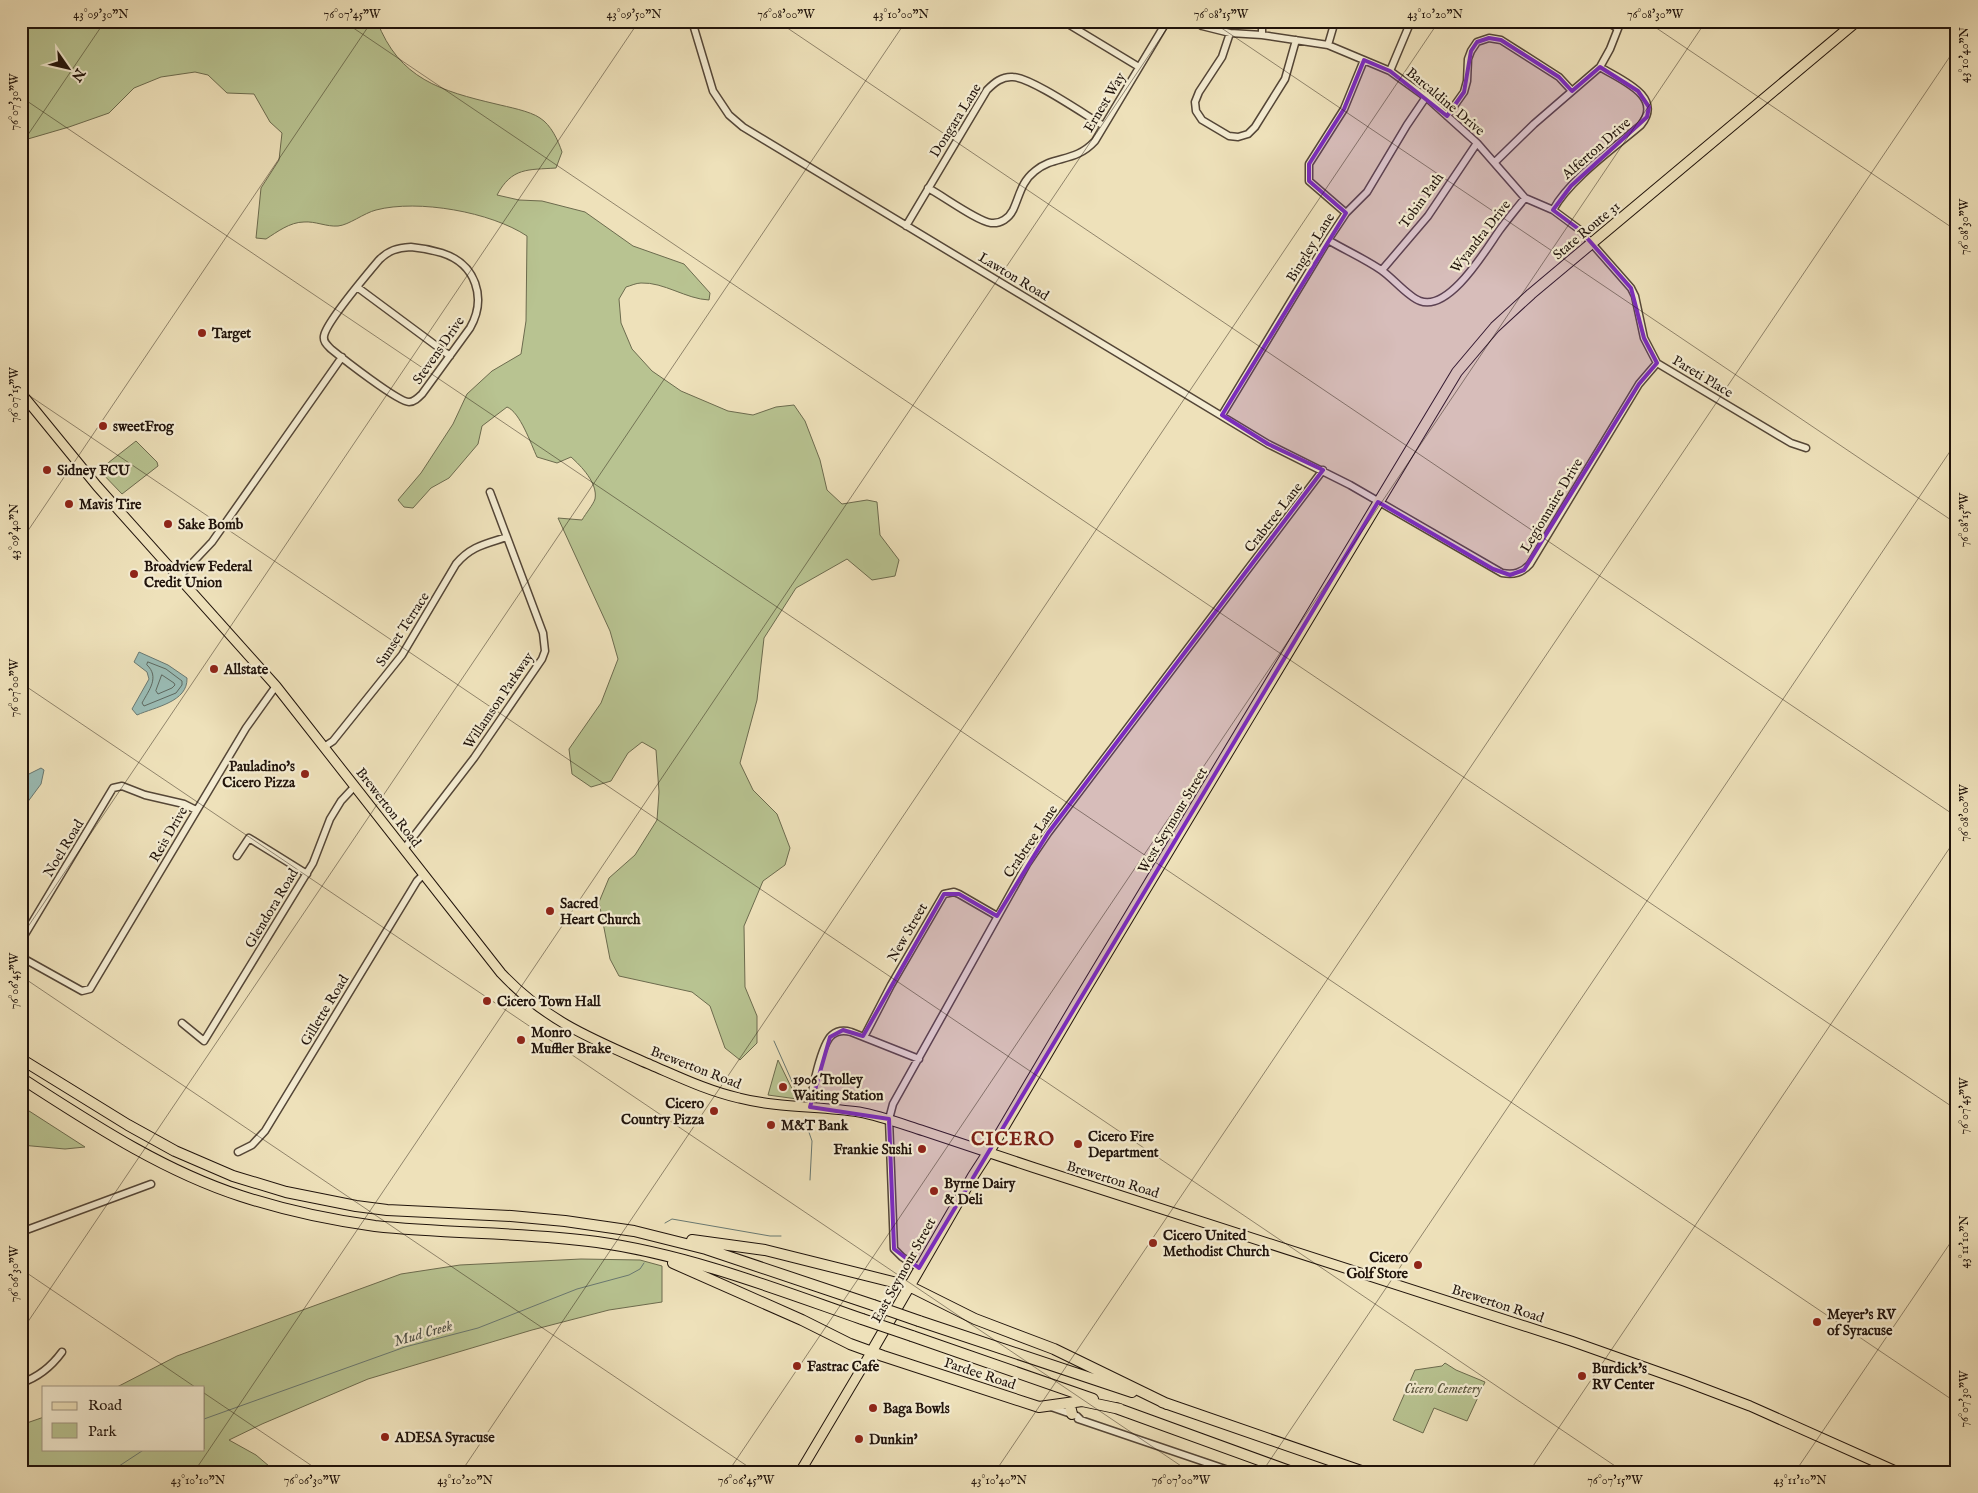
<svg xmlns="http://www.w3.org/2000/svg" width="1978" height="1493" font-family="'IM FELL English',serif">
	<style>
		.green { fill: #b8c391; stroke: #6c6b4e }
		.water { fill: #9abcb5; stroke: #697871 }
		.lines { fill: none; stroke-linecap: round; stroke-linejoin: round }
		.shore { stroke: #5d6860; stroke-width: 1 }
		.stream { stroke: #697871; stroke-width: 1 }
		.minor-casing { stroke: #544637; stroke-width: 9 }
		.major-casing { stroke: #20130b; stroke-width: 11 }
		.highway-casing { stroke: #20130b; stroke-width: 12 }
		.minor { stroke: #f4ecd2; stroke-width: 6 }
		.major { stroke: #eee1ba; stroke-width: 9 }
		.highway { stroke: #eee1ba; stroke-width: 10 }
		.highway-bridge-casing { stroke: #20130b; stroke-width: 12; stroke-linecap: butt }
		.highway-bridge { stroke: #eee1ba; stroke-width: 10 }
		.marked { fill: #7b2cbf; fill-opacity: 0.2; stroke: #7b2cbf; stroke-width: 4; stroke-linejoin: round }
		.ticks { fill: none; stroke: #20130b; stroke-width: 1; stroke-opacity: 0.45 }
		.poi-dot { fill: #8f2418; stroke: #f4ecd2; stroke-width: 2 }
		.labels { text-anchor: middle; stroke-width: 4.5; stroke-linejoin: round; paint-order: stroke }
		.street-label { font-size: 14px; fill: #20130b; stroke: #f4ecd2 }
		.poi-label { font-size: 14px; font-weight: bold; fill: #20130b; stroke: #f4ecd2; text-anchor: start }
		.park-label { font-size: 14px; font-style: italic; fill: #55513a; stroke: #f4ecd2 }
		.water-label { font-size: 15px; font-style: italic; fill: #4b4e46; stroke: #f4ecd2 }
		.district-label { font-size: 19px; font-weight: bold; letter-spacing: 1px; fill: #7a1f14; stroke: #f4ecd2 }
		.neatline { fill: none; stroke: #20130b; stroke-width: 2 }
		.ticks-label { font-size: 12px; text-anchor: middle; fill: #20130b }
	</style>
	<rect width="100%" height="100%" fill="#eee1ba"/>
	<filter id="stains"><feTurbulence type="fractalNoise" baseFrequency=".004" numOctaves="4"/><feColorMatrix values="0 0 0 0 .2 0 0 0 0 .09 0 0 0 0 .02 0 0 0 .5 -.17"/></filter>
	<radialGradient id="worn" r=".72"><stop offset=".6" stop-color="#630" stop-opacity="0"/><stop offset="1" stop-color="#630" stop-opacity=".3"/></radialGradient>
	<path class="green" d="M 21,21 L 377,21 C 399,79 441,91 496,104 C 508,107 530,111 540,118 C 551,125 558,140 562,152 L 556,168 C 528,170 512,167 497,195 L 519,200 L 542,201 L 585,212 L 633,246 L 684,264 L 710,293 L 709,300 C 686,299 664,282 641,283 C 636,283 630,286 626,287 L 619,299 L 621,323 L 632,349 L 652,371 L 681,391 L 728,411 L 753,415 L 776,407 L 794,405 L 805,421 L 820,460 L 827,490 L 842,504 L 867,500 L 877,502 L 880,535 L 899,560 L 895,576 L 872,580 L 847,559 L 796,588 L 764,638 L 757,700 L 740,763 L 753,790 L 777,814 L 790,848 L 785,865 L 763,881 L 744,926 L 745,987 L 757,1016 L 757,1043 L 740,1060 L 725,1048 L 710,1006 L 692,992 L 619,976 L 610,959 L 599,902 L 609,878 L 635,855 L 657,820 L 659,792 L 656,750 L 642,742 L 628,753 L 611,781 L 591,787 L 572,774 L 569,749 L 601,703 L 618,659 L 610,631 L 558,518 L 582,520 C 586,513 593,505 595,499 C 598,483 581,466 571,457 L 557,463 L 537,457 C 531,444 520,412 507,407 L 482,426 L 478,444 L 449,478 L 431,488 L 413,508 L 404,507 L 398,500 L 421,473 L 453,424 L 467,394 L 492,371 L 521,354 L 526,321 L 527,236 C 491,212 418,199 376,210 C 364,213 349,225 338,226 C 327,227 315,221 304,222 C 290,222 277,232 266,239 L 256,238 L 261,188 L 279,160 L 282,133 L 270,122 L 254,94 L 227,93 L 208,75 L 195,72 L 161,77 L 134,88 L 109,113 L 69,127 L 21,141 Z
		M 136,441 L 157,462 L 158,466 L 122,494 L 99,470 Z
		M 778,1060 L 797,1099 L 768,1095 Z
		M 21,1106 L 26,1109 L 85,1147 L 65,1149 L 21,1145 Z
		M 581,1259 L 640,1260 L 662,1266 L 662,1302 L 609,1310 L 532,1330 L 368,1379 L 262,1424 L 229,1440 L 256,1455 L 276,1472 L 21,1472 L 21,1425 L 44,1417 L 44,1449 L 204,1449 L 204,1387 L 117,1387 L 177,1356 L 401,1274 L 460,1265 Z
		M 1445,1363 L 1456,1370 L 1485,1382 L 1467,1421 L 1434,1408 L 1423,1433 L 1393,1420 L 1415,1370 L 1442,1366 Z"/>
	<path class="water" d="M 139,652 L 168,665 L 187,678 C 188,702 155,707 137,715 L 132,709 L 149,679 L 147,672 L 134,662 Z
		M 41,768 L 44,770 L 41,784 L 21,811 L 21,782 L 25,776 Z"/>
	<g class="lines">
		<path class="shore" d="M 148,662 L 166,669 L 182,681 L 182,685 L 176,693 L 144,706 L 142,703 C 149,690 160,677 147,665 Z
			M 162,675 L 174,683 L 175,685 L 172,688 L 158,694 L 156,691 Z"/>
		<path class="stream" d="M 774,1041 L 798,1095
			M 804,1118 L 812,1141 L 810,1180
			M 665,1223 L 672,1219 L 770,1236 L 781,1236
			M 204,1419 L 405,1347 L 478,1328 L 577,1289 L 629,1275 L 640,1269 L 644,1263
			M 110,1472 L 145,1449"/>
		<g class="minor-casing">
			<path id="minor" d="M 692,21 L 713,91 L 729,115 L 743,127 L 1268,444 L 1350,485 L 1502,573 C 1514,575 1522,573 1530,564 L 1639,384 L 1657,363
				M 735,21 L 736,23
				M 1063,21 L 1139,67
				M 1195,21 L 1202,26 L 1230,33 L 1262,35 L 1328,45 L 1390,71 L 1426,97 L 1477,143 L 1525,198 L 1553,210 L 1580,230 L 1631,288 L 1635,296 L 1644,338 L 1657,363 L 1791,443 L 1806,448
				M 1606,21 L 1617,28
				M 1230,33 L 1222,57 L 1199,92 L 1195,102 L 1196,111 L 1202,120 L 1229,136 L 1238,137 L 1248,134 L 1255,127 L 1285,79 L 1296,40
				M 1262,35 L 1262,21
				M 1328,45 L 1335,21
				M 1390,71 L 1411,21
				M 1447,116 L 1464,92 L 1467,81 L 1468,59 L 1471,51 L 1477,42 L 1489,38 L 1501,40 L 1559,77 L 1572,91
				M 1495,162 L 1534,124 L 1600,67 L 1610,49 L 1621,21
				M 928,188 C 943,196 977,221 991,223 C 1001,224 1009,218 1013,210 C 1020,195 1021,182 1035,171 C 1054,155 1075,163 1095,141 L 1167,21
				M 1553,210 C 1569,180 1614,148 1641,125 C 1664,96 1621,80 1600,67
				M 1346,213 L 1309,181 L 1309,164 L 1344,109 L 1364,60
				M 906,226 L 987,90 C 994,83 1002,76 1013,77 C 1032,78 1085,115 1104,126
				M 1328,240 C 1345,250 1365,259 1381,270 C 1393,278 1408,297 1420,301 C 1449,312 1485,251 1499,231 C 1507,220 1516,209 1525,198
				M 411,247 C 422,248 432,250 442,253 C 476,264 487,298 470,328 L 422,394 C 418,398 414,402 409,402 C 398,402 342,358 331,349 C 327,345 323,342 324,336 C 326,323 368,273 379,260 C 389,250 397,248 411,247 Z
				M 1382,270 L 1428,216 L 1477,143
				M 357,287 L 450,356
				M 1222,415 L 1328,240 L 1346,213 L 1367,192 L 1407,125 L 1426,97
				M 179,577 L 212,542 L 342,357
				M 324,747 L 333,741 L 402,655 L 456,564 C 471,546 486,544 507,537
				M 404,849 L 474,758 L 542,659 L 545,651 L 543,633 L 490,492
				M 237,856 L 249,838 L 307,874
				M 21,941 L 113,788 L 122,786 L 145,795 L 184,804 L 196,810
				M 21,957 L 82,991 L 90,989 L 246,728 L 276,686
				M 182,1023 L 204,1041 L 313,863 L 330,819 L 341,801 L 355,786
				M 864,1037 L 891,985 L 944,894 L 954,892 L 959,894 L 997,916
				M 810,1107 C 811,1093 821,1044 832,1035 C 838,1030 844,1030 851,1032 L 919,1059
				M 238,1152 L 252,1145 L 265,1131 L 417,881 L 424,874
				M 21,1232 L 151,1184
				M 919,1268 L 902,1257 L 894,1249 L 889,1119 L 893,1104 L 1027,864 L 1048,833 L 1323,470
				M 21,1383 C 39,1377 51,1367 62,1352
				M 1051,1407 L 1077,1416 L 1080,1419
				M 1078,1419 L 1234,1472"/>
		</g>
		<g class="major-casing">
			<path id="major" d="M 21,393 L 97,486 L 276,686 L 501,973 C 546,1021 592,1039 651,1065 C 679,1077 708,1091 739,1098 C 778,1108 819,1106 859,1112 C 881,1116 902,1124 924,1131 C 961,1143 998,1156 1035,1168 L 1571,1341 L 1684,1381 L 1750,1406 L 1898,1472
				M 800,1472 L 872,1351"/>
		</g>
		<g class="highway-casing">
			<path id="highway" d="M 21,1059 L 128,1125 L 175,1151 L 233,1176 L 286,1192 L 356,1206 L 387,1210 L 511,1216 L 565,1221 L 634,1231 L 706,1249 L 873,1305
				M 21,1078 C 91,1123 161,1170 241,1196 C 284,1210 330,1220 375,1226 C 449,1234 524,1232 597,1242 C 689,1255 776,1289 862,1319
				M 692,1240 L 765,1250 L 909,1286 L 975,1319 L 1054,1349 L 1167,1404
				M 673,1263 L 802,1320 L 850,1344 L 883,1356 L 1039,1407 L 1082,1401 L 1120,1409
				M 919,1321 L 1132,1392
				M 912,1336 L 1093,1399
				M 872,1351 L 973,1176 L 995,1142 L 1077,1003 L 1457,372 L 1495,327 L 1531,294 L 1857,21
				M 1162,1402 L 1364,1472
				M 1116,1408 L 1292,1472
				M 1072,1414 L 1070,1406 L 1073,1402"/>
		</g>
		<use href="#minor" class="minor"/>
		<use href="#major" class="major"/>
		<use href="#highway" class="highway"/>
		<g class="highway-bridge-casing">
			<path id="highway-bridge" d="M 873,1305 L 919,1321
				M 862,1319 L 912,1336"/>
		</g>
		<use href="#highway-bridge" class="highway-bridge"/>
	</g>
	<path class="marked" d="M 1489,38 L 1501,40 L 1559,77 L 1572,91 L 1600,67 L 1638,91 L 1649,107 L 1647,117 L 1571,186 L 1553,210 L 1580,230 L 1631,288 L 1644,338 L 1657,363 L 1639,384 L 1524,570 L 1510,575 L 1493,569 L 1378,502 L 919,1268 L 894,1249 L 889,1119 L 810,1107 L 830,1037 L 843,1030 L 863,1036 L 944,894 L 959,894 L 997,916 L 1048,833 L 1323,470 L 1268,444 L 1222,415 L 1346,213 L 1309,181 L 1309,164 L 1344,109 L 1364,60 L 1390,71 L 1447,116 L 1464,92 L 1471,51 L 1477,42 Z"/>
	<path class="ticks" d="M 343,21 L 1957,1110M 777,21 L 1957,817M 1211,21 L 1957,524M 1646,21 L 1957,231M 21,97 L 1957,1403M 21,145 L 105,21M 21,390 L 1624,1472M 21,541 L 372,21M 21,683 L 1190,1472M 21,937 L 639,21M 21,976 L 756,1472M 21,1269 L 195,1387M 21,1332 L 906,21M 204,1393 L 321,1472M 194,1472 L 1172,21M 461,1472 L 1439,21M 728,1472 L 1706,21M 995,1472 L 1957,46M 1262,1472 L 1957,441M 1529,1472 L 1957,837M 1795,1472 L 1957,1233"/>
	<g class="poi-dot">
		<circle cx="202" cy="333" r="5"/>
		<circle cx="103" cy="426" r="5"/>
		<circle cx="47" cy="470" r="5"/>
		<circle cx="69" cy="504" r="5"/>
		<circle cx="168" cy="524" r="5"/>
		<circle cx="134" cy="574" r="5"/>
		<circle cx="214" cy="669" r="5"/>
		<circle cx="305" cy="774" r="5"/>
		<circle cx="550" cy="911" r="5"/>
		<circle cx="487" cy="1001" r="5"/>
		<circle cx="521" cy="1040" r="5"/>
		<circle cx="783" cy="1087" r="5"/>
		<circle cx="714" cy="1111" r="5"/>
		<circle cx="771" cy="1125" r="5"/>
		<circle cx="1078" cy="1144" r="5"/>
		<circle cx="922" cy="1149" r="5"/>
		<circle cx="934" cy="1191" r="5"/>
		<circle cx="1153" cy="1243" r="5"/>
		<circle cx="1418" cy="1265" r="5"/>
		<circle cx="1817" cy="1322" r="5"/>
		<circle cx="797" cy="1366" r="5"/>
		<circle cx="1582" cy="1376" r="5"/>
		<circle cx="873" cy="1408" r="5"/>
		<circle cx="385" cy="1437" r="5"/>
		<circle cx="859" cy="1439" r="5"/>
	</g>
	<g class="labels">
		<g class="street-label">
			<text transform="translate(1446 101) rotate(40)" y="5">Barcaldine Drive</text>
			<text transform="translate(1104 102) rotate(-59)" y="5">Ernest Way</text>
			<text transform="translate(955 120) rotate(-58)" y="5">Dongara Lane</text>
			<text transform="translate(1596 148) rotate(-41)" y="5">Alferton Drive</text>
			<text transform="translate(1421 200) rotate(-54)" y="5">Tobin Path</text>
			<text transform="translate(1586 230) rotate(-40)" y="5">State Route 31</text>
			<text transform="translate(1480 236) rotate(-52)" y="5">Wyandra Drive</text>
			<text transform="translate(1310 247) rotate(-58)" y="5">Bingley Lane</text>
			<text transform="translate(1014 276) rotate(31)" y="5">Lawton Road</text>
			<text transform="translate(438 350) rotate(-55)" y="5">Stevens Drive</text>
			<text transform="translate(1703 376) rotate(31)" y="5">Pareti Place</text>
			<text transform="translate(1551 505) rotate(-59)" y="5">Legionnaire Drive</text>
			<text transform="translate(1273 517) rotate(-52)" y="5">Crabtree Lane</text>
			<text transform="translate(402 629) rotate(-57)" y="5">Sunset Terrace</text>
			<text transform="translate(498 700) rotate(-56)" y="5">Willamson Parkway</text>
			<text transform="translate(389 807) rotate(52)" y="5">Brewerton Road</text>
			<text transform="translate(1172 820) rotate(-59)" y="5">West Seymour Street</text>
			<text transform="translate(168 834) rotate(-60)" y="5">Reis Drive</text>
			<text transform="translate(1030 841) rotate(-56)" y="5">Crabtree Lane</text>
			<text transform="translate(63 848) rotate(-59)" y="5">Noel Road</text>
			<text transform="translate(271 908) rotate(-59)" y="5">Glendora Road</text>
			<text transform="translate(907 932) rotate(-60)" y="5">New Street</text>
			<text transform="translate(324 1010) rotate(-59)" y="5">Gillette Road</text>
			<text transform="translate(696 1067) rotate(21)" y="5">Brewerton Road</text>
			<text transform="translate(1113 1179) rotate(17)" y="5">Brewerton Road</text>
			<text transform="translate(903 1270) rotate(-61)" y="5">East Seymour Street</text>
			<text transform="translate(1498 1303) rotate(18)" y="5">Brewerton Road</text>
			<text transform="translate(980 1373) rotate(18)" y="5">Pardee Road</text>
		</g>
		<g class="poi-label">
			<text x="212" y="338">Target</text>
			<text x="113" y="431">sweetFrog</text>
			<text x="57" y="475">Sidney FCU</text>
			<text x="79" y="509">Mavis Tire</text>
			<text x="178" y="529">Sake Bomb</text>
			<text x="144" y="571">Broadview Federal<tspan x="144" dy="16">Credit Union</tspan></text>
			<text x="224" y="674">Allstate</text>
			<text x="295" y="771" text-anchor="end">Pauladino's<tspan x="295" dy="16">Cicero Pizza</tspan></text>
			<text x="560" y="908">Sacred<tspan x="560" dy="16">Heart Church</tspan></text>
			<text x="497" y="1006">Cicero Town Hall</text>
			<text x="531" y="1037">Monro<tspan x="531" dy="16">Muffler Brake</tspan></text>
			<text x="793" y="1084">1906 Trolley<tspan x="793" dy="16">Waiting Station</tspan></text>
			<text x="704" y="1108" text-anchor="end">Cicero<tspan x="704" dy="16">Country Pizza</tspan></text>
			<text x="781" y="1130">M&amp;T Bank</text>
			<text x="1088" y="1141">Cicero Fire<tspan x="1088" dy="16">Department</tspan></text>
			<text x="912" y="1154" text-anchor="end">Frankie Sushi</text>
			<text x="944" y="1188">Byrne Dairy<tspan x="944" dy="16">&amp; Deli</tspan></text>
			<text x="1163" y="1240">Cicero United<tspan x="1163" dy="16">Methodist Church</tspan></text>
			<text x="1408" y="1262" text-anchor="end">Cicero<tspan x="1408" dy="16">Golf Store</tspan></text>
			<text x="1827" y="1319">Meyer's RV<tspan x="1827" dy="16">of Syracuse</tspan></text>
			<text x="807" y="1371">Fastrac Cafe</text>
			<text x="1592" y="1373">Burdick's<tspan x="1592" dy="16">RV Center</tspan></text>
			<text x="883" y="1413">Baga Bowls</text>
			<text x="395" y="1442">ADESA Syracuse</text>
			<text x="869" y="1444">Dunkin'</text>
		</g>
		<g class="park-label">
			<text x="1443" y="1393">Cicero Cemetery</text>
		</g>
		<g class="water-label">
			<text transform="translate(423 1333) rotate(-16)" y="5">Mud Creek</text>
		</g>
		<g class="district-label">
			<text x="1013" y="1145">CICERO</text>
		</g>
	</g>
	<rect width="1978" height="1493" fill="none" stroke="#eee1ba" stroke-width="55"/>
	<rect x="42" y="1386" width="162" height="65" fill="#f4ecd2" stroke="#9f9582"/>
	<rect x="52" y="1402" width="25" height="8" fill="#eee1ba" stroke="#9f9582"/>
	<text x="88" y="1410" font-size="15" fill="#20130b">Road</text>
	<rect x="52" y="1423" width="25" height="15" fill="#b8c391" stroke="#9f9582"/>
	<text x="88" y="1436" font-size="15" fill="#20130b">Park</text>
	<g transform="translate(68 68) rotate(124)" stroke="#f4ecd2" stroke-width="4" paint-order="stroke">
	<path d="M0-4L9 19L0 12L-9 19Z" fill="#20130b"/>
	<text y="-8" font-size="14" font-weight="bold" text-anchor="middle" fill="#20130b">N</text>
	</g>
	<rect x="28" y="28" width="1922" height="1438" class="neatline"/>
	<g class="ticks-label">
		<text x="101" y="18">43°09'30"N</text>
		<text x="352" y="18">76°07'45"W</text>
		<text x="634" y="18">43°09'50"N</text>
		<text x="786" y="18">76°08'00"W</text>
		<text x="901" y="18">43°10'00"N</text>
		<text x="1221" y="18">76°08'15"W</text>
		<text x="1435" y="18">43°10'20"N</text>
		<text x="1655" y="18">76°08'30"W</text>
		<text transform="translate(1964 55) rotate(-90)" y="4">43°10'40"N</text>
		<text transform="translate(14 102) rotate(-90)" y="4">76°07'30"W</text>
		<text transform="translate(1964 227) rotate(-90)" y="4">76°08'30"W</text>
		<text transform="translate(14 395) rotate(-90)" y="4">76°07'15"W</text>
		<text transform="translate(1964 520) rotate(-90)" y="4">76°08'15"W</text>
		<text transform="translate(14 532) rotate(-90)" y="4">43°09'40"N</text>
		<text transform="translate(14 688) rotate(-90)" y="4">76°07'00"W</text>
		<text transform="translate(1964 813) rotate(-90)" y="4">76°08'00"W</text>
		<text transform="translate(14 981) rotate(-90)" y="4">76°06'45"W</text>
		<text transform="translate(1964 1106) rotate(-90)" y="4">76°07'45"W</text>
		<text transform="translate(1964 1242) rotate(-90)" y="4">43°11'10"N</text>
		<text transform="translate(14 1274) rotate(-90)" y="4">76°06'30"W</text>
		<text transform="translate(1964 1399) rotate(-90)" y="4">76°07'30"W</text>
		<text x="198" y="1484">43°10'10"N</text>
		<text x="312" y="1484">76°06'30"W</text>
		<text x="465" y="1484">43°10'20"N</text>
		<text x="746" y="1484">76°06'45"W</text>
		<text x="999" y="1484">43°10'40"N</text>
		<text x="1181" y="1484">76°07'00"W</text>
		<text x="1615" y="1484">76°07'15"W</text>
		<text x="1800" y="1484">43°11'10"N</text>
	</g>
	<rect width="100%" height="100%" filter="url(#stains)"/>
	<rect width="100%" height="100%" fill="url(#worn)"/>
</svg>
